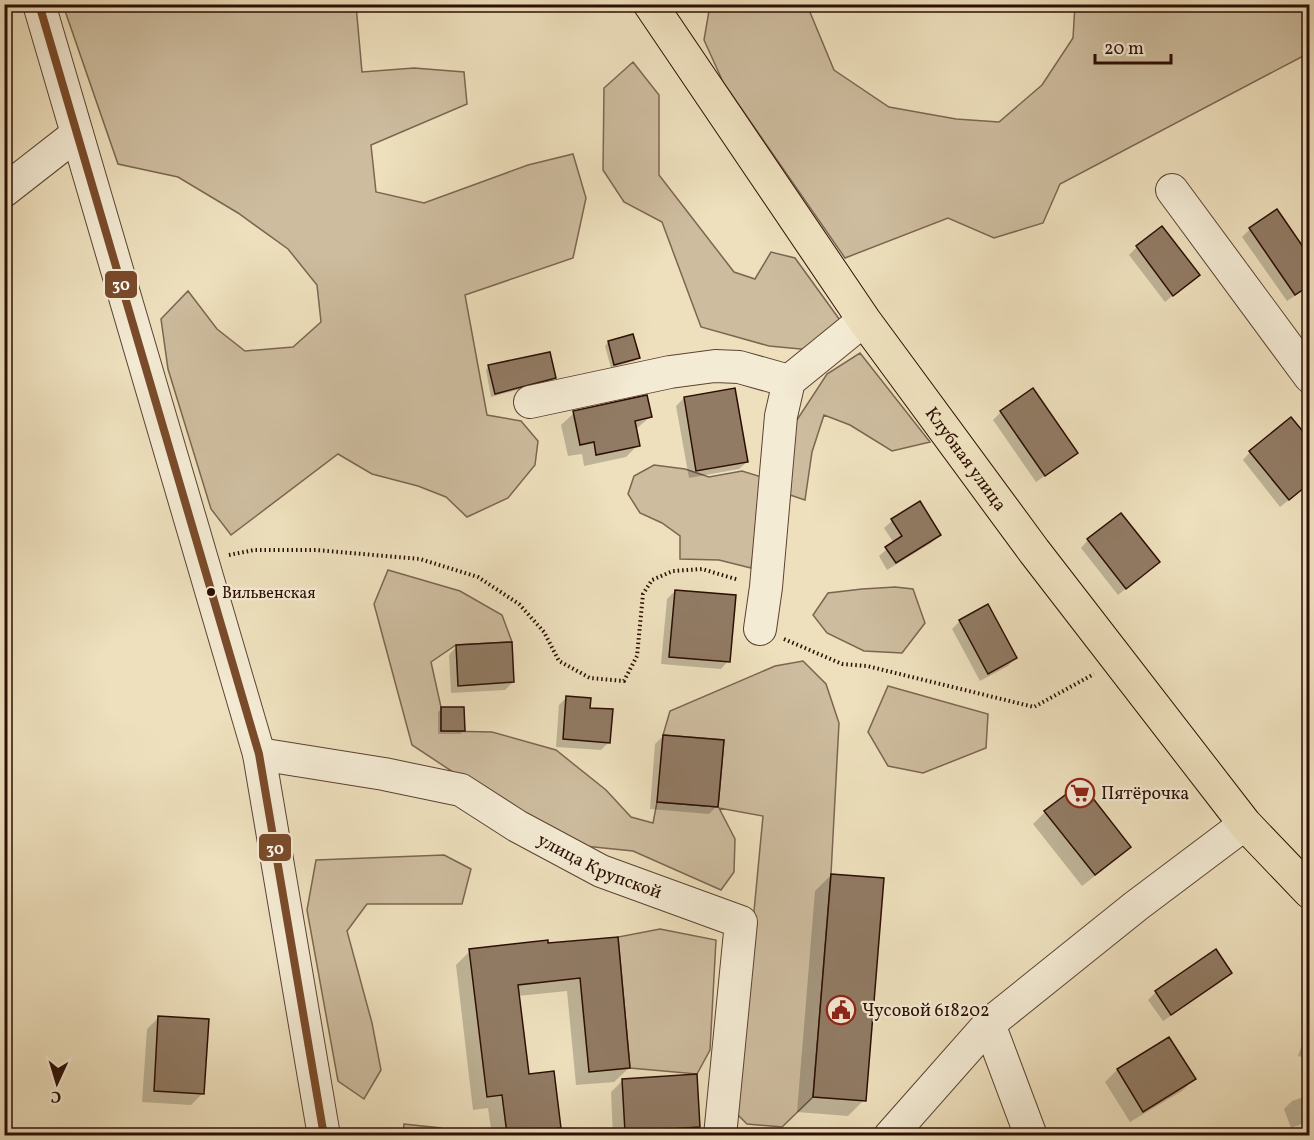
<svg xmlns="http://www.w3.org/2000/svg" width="1314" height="1140" font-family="Vollkorn,serif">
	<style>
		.green { fill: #cdbc9e; stroke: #7c6551; stroke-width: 1.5 }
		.shadow { fill: #0003 }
		.building { fill: #917b64; stroke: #2c0e04; stroke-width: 1.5 }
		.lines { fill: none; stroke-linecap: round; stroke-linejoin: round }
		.minor-casing { stroke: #5c4232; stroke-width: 34 }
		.major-casing { stroke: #2c0e04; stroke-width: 35 }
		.path { stroke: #2c0e04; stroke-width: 4; stroke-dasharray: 1.5 3; stroke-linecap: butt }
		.minor { stroke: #f4ebd4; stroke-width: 32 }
		.major { stroke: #eee0bd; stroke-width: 33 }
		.bus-1-casing { stroke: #f4ebd4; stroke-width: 12 }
		.bus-1 { stroke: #7a4b2a; stroke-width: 8 }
		.bus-dot { fill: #2c0e04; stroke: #f4ebd4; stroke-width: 2 }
		.labels { text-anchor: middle; stroke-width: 4.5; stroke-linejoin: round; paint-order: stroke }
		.bus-label { font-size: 16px; fill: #2c0e04; stroke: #f4ebd4; text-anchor: start }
		.street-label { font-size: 18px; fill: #2c0e04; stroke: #f4ebd4 }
		.poi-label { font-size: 18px; fill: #2c0e04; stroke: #f4ebd4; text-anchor: start }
		.line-badge { stroke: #f4ebd4; stroke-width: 2 }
		.badge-label { font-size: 16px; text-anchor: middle; font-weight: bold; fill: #fff }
	</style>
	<rect width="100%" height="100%" fill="#eee0bd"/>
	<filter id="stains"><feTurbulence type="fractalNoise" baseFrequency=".00333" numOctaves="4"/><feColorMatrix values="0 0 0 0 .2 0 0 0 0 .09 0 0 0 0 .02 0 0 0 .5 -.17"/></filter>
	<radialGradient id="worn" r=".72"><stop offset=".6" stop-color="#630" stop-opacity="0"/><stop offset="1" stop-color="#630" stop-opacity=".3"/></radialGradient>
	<path class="green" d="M 63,5 L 356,5 L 362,72 L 414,68 L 464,72 L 467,104 L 371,145 L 376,192 L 424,203 L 528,165 L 573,154 L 586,198 L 573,258 L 465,295 L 487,415 L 521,421 L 538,441 L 535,465 L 508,498 L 467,517 L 446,497 L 418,486 L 372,474 L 338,454 L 231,535 L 211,509 L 168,369 L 161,319 L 188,291 L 217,329 L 245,351 L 293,347 L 321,322 L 317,285 L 288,249 L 238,213 L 178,177 L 118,164 Z
		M 710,5 L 807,5 L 834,70 L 889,107 L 956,119 L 999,122 L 1042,85 L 1073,38 L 1075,5 L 1309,5 L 1309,53 L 1060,184 L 1043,223 L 994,238 L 948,218 L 845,258 L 723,82 L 704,40 Z
		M 633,62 L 659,95 L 659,175 L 734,272 L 755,279 L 771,252 L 795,258 L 842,323 L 811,350 L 769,346 L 701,327 L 662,222 L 624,202 L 603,170 L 604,88 Z
		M 860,353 L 930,442 L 892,451 L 850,425 L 824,415 L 812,452 L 805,500 L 781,492 L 791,429 L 827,374 Z
		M 654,465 L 685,469 L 709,477 L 742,471 L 765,478 L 751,568 L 719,560 L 680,559 L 680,536 L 662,523 L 640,513 L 628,494 L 634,476 Z
		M 388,570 L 460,591 L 502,615 L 512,642 L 456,645 L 431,662 L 441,707 L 441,731 L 492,732 L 556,750 L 606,790 L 631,817 L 653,823 L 657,802 L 718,807 L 724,740 L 663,735 L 670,711 L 775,666 L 803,661 L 826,684 L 839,723 L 831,874 L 813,1097 L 782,1127 L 747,1124 L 735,1112 L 763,816 L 719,808 L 735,839 L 734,872 L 721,890 L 633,851 L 584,846 L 500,803 L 412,745 L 374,604 Z
		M 895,587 L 913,589 L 925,623 L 902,653 L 864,651 L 827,633 L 813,615 L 828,593 L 862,589 Z
		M 888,686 L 988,714 L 986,748 L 923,773 L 888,766 L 868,732 Z
		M 444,855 L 471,869 L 462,904 L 367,904 L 347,931 L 372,1023 L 381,1070 L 364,1099 L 338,1081 L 307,910 L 316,860 Z
		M 660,929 L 716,940 L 710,1050 L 697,1074 L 630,1068 L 618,937 Z
		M 404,1124 L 441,1128 L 443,1135 L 403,1135 Z"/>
	<path class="shadow" d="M 1250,229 L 1310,260 L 1310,286 L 1287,301 L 1242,237 Z
		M 1137,247 L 1198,275 L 1165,302 L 1129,255 Z
		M 608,342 L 638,358 L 634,361 L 611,368 L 605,346 Z
		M 489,366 L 554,378 L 550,381 L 491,397 L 486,370 Z
		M 684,398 L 747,462 L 739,469 L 689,478 L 676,406 Z
		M 1001,412 L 1076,453 L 1068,460 L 1036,482 L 993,420 Z
		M 574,413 L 650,417 L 635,430 L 638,445 L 626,457 L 584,466 L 582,454 L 568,456 L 561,425 Z
		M 1250,452 L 1310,483 L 1280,507 L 1243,460 Z
		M 892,521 L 939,535 L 931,543 L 887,570 L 879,556 L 894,543 L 884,528 Z
		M 1088,540 L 1158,562 L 1118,595 L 1081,548 Z
		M 675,591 L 728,661 L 721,669 L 661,664 L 667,599 Z
		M 960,621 L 1015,658 L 1008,666 L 980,681 L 952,629 Z
		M 456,647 L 513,682 L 505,690 L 451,693 L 449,655 Z
		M 567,697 L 589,709 L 609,742 L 601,750 L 556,747 L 559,705 Z
		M 441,709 L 463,731 L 460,734 L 438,734 L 438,712 Z
		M 663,736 L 717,806 L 709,814 L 650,809 L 655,744 Z
		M 1045,812 L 1129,847 L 1117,859 L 1082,886 L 1033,824 Z
		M 831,875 L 864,1100 L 848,1116 L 797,1112 L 815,891 Z
		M 616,938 L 629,1068 L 614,1082 L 576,1085 L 567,991 L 518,996 L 528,1076 L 559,1127 L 551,1136 L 492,1136 L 488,1108 L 473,1110 L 456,965 L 470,951 Z
		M 1215,951 L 1230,973 L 1222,981 L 1163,1021 L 1148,1000 L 1156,992 Z
		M 159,1017 L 203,1093 L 191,1105 L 142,1102 L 147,1029 Z
		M 1310,1022 L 1310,1059 L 1298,1056 Z
		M 1169,1039 L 1194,1079 L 1182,1091 L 1130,1122 L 1105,1082 L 1117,1070 Z
		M 623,1080 L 698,1127 L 690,1136 L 613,1136 L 611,1092 Z
		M 1310,1095 L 1310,1121 L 1291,1128 L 1284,1109 L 1292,1101 Z"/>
	<path class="building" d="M 1277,209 L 1310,257 L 1310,285 L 1295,295 L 1249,228 Z
		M 1162,226 L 1200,275 L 1173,296 L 1136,246 Z
		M 633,334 L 640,358 L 614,365 L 608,341 Z
		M 550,352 L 556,378 L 495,394 L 488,365 Z
		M 735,388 L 748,462 L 696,471 L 684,397 Z
		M 1033,388 L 1078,453 L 1045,476 L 1000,411 Z
		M 647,395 L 652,417 L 635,421 L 640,446 L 596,455 L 594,442 L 580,445 L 573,411 Z
		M 1291,417 L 1310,440 L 1310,483 L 1289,500 L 1249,451 Z
		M 920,501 L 941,535 L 896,563 L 885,547 L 902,536 L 891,519 Z
		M 1121,513 L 1160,562 L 1126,589 L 1087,539 Z
		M 675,590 L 736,595 L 730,662 L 669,657 Z
		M 988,604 L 1017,658 L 988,674 L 959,620 Z
		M 512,642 L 514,682 L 458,686 L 456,645 Z
		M 566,696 L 591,698 L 590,708 L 613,709 L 610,743 L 563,739 Z
		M 441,707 L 464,707 L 465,731 L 441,731 Z
		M 663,735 L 724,740 L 718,807 L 657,802 Z
		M 1081,783 L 1131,847 L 1095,875 L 1044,811 Z
		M 831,874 L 884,878 L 866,1101 L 813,1097 Z
		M 618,937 L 630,1068 L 589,1072 L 580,978 L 518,985 L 529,1074 L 554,1071 L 561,1128 L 507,1134 L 502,1095 L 487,1097 L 469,949 L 548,940 L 548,943 Z
		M 1216,949 L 1232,973 L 1171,1015 L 1155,991 Z
		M 158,1016 L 209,1019 L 204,1094 L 154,1091 Z
		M 1169,1037 L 1196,1079 L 1143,1112 L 1117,1069 Z
		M 697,1074 L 700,1127 L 625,1132 L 622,1079 Z"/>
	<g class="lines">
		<g class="minor-casing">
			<g id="minor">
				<path d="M 39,4 L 259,754 L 324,1136"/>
				<path d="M 1172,190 L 1310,377"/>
				<path d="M 4,191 L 77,134"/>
				<path d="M 530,402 L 670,372 L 715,366 L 739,367 L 789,381"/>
				<path d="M 760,629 L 766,587 L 781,416 L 789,381 L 864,320"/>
				<path id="s1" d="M 259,754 L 384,774 L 461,790 L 517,826 L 601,871 L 741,922 L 720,1136"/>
				<path d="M 989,1024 L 1031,1136"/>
				<path d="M 890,1136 L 989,1024 L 1136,906 L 1245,824"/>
			</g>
		</g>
		<g class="major-casing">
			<g id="major">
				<path id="s2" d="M 650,4 L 864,320 L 1034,551 L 1245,824 L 1310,892"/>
			</g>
		</g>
		<path class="path" d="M 229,555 L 254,550 L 316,550 L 420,559 L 478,577 L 519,604 L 544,632 L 559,661 L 590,678 L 624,681 L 637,656 L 643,594 L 652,580 L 673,571 L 702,569 L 739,580
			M 784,639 L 842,664 L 867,666 L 1034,707 L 1094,674"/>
		<use href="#minor" class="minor"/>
		<use href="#major" class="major"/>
		<g class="bus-1-casing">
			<path id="bus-1" d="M 39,4 L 259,754 L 324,1136"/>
		</g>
		<use href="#bus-1" class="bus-1"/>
	</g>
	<defs>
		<g id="supermarket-ring" transform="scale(1.5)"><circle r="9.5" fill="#f4ebd4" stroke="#8f2418" stroke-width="1.5"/><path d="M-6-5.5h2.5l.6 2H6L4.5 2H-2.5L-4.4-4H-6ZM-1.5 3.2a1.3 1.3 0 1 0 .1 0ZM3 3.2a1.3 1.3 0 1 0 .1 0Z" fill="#8f2418"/></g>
		<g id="civic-ring" transform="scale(1.5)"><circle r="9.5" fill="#f4ebd4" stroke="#8f2418" stroke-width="1.5"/><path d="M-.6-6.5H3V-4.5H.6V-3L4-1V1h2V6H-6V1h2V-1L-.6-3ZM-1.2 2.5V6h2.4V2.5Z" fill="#8f2418"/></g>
	</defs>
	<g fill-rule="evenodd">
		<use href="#supermarket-ring" x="1080" y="793"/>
		<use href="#civic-ring" x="841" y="1010"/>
	</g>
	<circle class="bus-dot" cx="211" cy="592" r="5"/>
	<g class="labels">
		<g class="bus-label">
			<text x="222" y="598">Вильвенская</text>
		</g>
		<g class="street-label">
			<text dy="6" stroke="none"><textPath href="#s2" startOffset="554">Клубная улица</textPath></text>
			<text dy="6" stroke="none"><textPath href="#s1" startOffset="364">улица Крупской</textPath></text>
		</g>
		<g class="poi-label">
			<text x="1101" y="799">Пятёрочка</text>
			<text x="862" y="1016">Чусовой 618202</text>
		</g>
	</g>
	<g class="line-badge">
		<rect x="104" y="270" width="34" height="29" rx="6" fill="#7a4b2a"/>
		<rect x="258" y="833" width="34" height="29" rx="6" fill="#7a4b2a"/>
	</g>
	<g class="badge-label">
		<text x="121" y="290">30</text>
		<text x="275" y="854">30</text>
	</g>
	<rect width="1314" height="1140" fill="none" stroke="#eee0bd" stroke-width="24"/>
	<rect x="6" y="6" width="1302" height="1128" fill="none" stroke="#2c0e04" stroke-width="3"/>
	<rect x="12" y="12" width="1290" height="1116" fill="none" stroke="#2c0e04" stroke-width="1.5"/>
	<g transform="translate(57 1083) rotate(184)" stroke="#f4ebd4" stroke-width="4.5" paint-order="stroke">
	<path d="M0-4.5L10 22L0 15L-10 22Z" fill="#2c0e04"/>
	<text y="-9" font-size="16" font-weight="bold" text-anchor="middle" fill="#2c0e04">С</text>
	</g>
	<path d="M1095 54v9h76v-9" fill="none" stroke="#2c0e04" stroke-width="3"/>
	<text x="1104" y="54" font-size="18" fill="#2c0e04" stroke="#f4ebd4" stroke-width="4.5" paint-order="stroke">20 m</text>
	<rect width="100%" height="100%" filter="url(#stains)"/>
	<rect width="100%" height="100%" fill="url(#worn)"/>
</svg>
